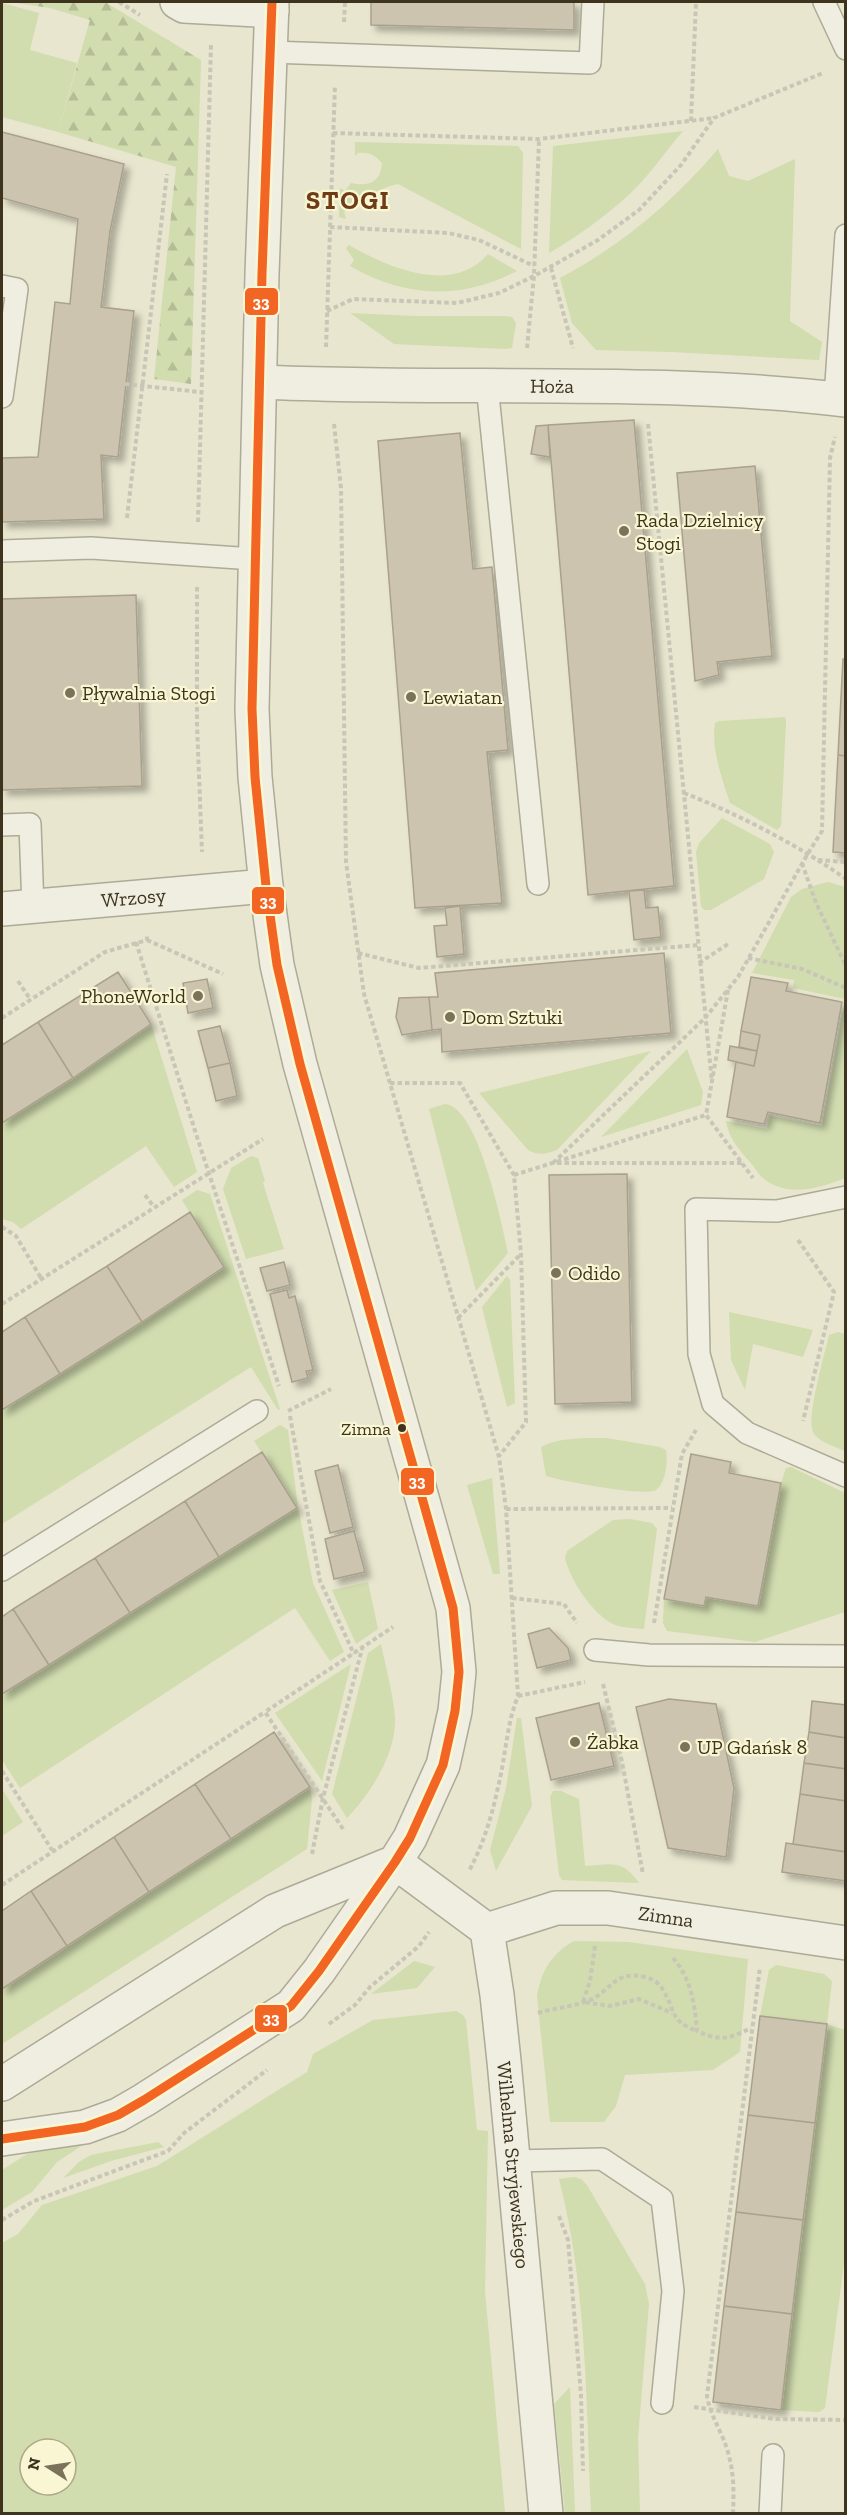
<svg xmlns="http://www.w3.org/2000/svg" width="847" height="2515" font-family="'Zilla Slab',serif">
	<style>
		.green { fill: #d1dcaf; fill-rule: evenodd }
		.forest { fill: url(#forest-firs) }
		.building { fill: #ccc4ae; stroke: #a9a18d; stroke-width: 1.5; filter: url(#shadow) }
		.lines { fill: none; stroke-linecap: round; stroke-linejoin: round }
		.service-casing { stroke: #adaa97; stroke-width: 24 }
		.minor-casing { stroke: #adaa97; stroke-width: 36 }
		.tertiary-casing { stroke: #adaa97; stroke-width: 36 }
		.path { stroke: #c8c6b7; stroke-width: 4; stroke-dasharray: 4.5 3; stroke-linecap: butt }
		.service { stroke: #efeee1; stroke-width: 21 }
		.minor { stroke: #efeee1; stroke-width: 33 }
		.tertiary { stroke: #efeee1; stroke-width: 33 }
		.bus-1-casing { stroke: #f9f6d4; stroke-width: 14 }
		.bus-1 { stroke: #f26522; stroke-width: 9 }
		.poi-dot { fill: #7a725b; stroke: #f9f6d4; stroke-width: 2 }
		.bus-dot { fill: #3e341d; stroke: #f9f6d4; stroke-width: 2 }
		.labels { text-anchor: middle; stroke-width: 4.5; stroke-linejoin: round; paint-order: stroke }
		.bus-label { font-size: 18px; fill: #3e341d; stroke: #f9f6d4; text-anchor: end }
		.street-label { font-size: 20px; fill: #3e341d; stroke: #f9f6d4 }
		.poi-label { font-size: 20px; fill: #3e341d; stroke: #f9f6d4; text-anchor: start }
		.district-label { font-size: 26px; font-weight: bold; letter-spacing: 1.5px; fill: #703c17; stroke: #f9f6d4 }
		.line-badge { stroke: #f9f6d4; stroke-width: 2 }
		.badge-label { font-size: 16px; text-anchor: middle; font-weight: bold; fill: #fff }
	</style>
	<defs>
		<pattern id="forest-firs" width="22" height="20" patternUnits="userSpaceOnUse" patternTransform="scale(1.5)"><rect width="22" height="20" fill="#d1dcaf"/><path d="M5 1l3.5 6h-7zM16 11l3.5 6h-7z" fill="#b4bd96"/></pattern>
		<filter id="shadow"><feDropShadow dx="5.5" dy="5.5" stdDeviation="3" flood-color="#0004"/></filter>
	</defs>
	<rect width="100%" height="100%" fill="#e8e6ce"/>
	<path class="green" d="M 2,3 L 39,13 L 30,50 L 77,63 L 58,132 L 2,117 Z
		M 683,131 C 670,146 658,163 645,178 C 622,205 579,236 549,253 L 553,146 Z
		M 355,142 L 518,146 L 523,153 L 521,249 L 398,184 C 379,188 359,200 344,212 L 346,219 L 339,217 L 340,188 L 345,191 L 351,183 C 369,187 381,182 382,163 C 375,155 369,152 358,153 L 355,156 Z
		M 718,149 L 729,176 L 748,181 L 795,159 L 790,321 L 822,342 L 819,360 L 672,352 L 596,350 L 572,323 L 560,278 C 622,245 673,202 718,149 Z
		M 349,245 C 387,267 452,296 488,254 L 517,271 C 460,300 405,298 350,266 L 354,260 L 346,248 Z
		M 350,313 L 415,316 L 504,316 L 512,317 L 516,323 L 512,348 L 505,349 L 394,344 Z
		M 785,717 L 786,722 L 781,826 L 777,830 L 730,803 C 722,778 711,750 715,723 L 719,721 Z
		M 722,818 L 770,844 L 774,852 L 764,879 L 711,910 L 704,910 L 701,906 L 696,852 L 699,843 Z
		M 828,882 L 845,887 L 845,999 L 793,988 L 794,980 L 752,973 L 791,897 L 802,889 Z
		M 845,1001 L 845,1178 C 821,1188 788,1198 764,1179 C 758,1174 754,1166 749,1161 C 737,1147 729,1138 726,1121 L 767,1129 L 770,1116 L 822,1126 Z
		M 151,1024 L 197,1172 L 174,1187 L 146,1146 L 21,1229 L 13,1222 L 2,1219 L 2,1123 L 73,1078 Z
		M 687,1049 L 703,1092 L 701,1105 L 601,1137 Z
		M 651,1051 L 557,1150 C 546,1154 539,1156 528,1150 L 479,1093 Z
		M 445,1104 C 478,1106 502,1224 508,1253 L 476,1291 L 429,1109 Z
		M 251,1156 L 258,1158 L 265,1181 L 263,1183 L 284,1249 L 246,1259 L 223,1189 L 231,1168 Z
		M 197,1190 L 210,1194 L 280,1409 L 278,1410 L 251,1367 L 2,1524 L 2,1410 L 142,1322 L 224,1267 L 182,1200 Z
		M 507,1276 L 510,1280 L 515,1403 L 507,1407 L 482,1307 Z
		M 729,1312 L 813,1330 L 803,1357 L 753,1344 L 745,1390 L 731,1360 Z
		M 838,1332 L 845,1334 L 845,1451 C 836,1447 818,1442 813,1432 C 806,1418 825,1353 829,1335 Z
		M 280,1425 L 288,1430 L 298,1507 L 313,1583 L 344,1652 L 330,1661 L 295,1608 L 20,1788 L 2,1760 L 2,1694 L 297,1508 L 254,1441 Z
		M 606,1438 L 660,1447 L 666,1450 C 668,1461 666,1483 656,1490 C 646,1497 561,1481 546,1476 L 541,1447 C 559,1437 585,1438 606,1438 Z
		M 791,1467 L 845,1493 L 845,1612 L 755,1642 L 667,1631 L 663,1623 L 664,1599 L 704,1606 L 706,1597 L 758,1606 L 781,1483 L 786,1468 Z
		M 492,1478 L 500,1574 L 493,1574 L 467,1485 Z
		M 630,1519 L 652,1523 L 657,1529 L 644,1629 C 635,1628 623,1628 615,1625 C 593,1615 570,1580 565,1558 L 567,1551 L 613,1520 Z
		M 368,1582 L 378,1629 L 356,1644 L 332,1590 Z
		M 381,1644 C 385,1664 396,1705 395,1723 C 394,1757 370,1794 347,1818 L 332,1794 L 368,1653 Z
		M 351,1664 L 322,1781 L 275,1713 Z
		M 517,1718 L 521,1718 L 532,1806 L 496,1871 L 490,1850 L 506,1788 Z
		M 310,1787 L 312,1800 L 307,1849 L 2,2044 L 2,1989 Z
		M 2,1789 L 23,1822 L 2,1836 Z
		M 553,1791 L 561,1791 L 579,1799 L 585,1866 C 611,1864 623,1859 639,1883 L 562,1880 L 559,1875 L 550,1797 Z
		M 574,1941 L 629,1942 L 748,1959 L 740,2052 L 713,2070 L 625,2075 L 616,2106 L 604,2122 L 550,2122 L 537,1996 C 541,1972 551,1954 574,1941 Z
		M 414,1961 L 435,1967 L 417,1988 L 371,1994 Z
		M 776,1965 L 824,1974 L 832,1981 L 827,2024 L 845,2030 L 845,2256 L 825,2408 L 819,2412 L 781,2410 L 827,2025 L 760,2016 L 769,1970 Z
		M 456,2011 L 463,2015 L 466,2020 L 477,2130 L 488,2131 L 485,2291 L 505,2513 L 2,2513 L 2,2243 L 18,2234 L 42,2205 L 157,2166 L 307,2072 L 313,2054 L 373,2020 ZM 30,2449 L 66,2449 L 66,2485 L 30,2485 Z
		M 89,2141 L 57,2162 L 32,2192 L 2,2210 L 2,2170 L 27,2154 Z
		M 158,2142 L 164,2147 L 111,2161 L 63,2178 L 79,2162 L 91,2155 Z
		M 574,2177 L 581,2179 L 587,2185 L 645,2284 L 649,2304 L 638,2438 L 640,2513 L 591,2513 C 586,2402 587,2287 559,2179 Z
		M 570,2387 L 575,2513 L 565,2514 L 554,2404 Z"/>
	<path class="forest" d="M 10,2 L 105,2 L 201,60 L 191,384 L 154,379 L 176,167 L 58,132 L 90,20 L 50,8 Z"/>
	<path class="building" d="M 371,2 L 574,2 L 574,30 L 371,25 Z
		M 2,132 L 124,164 L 110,231 L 101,307 L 134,311 L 118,457 L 101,455 L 104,519 L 2,522 L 2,458 L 38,457 L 55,302 L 70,304 L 78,219 L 2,198 Z
		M 634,420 L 674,886 L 588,895 L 548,425 Z
		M 548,425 L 550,457 L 531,454 L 536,426 Z
		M 460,433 L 473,569 L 492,567 L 508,750 L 487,752 L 502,903 L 415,908 L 378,441 Z
		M 755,466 L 772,656 L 717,662 L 719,675 L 695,681 L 677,473 Z
		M 136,595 L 142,786 L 2,790 L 2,599 Z
		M 843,659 L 846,659 L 846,756 L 838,755 Z
		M 838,755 L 846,756 L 846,853 L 833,852 Z
		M 644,890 L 646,908 L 658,907 L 661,937 L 634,940 L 629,891 Z
		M 460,906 L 464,954 L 437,957 L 434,926 L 447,925 L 445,908 Z
		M 664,953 L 671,1033 L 442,1052 L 441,1029 L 432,1030 L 429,997 L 438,997 L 435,973 Z
		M 118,972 L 151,1024 L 73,1078 L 38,1022 Z
		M 751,977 L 788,983 L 786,991 L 842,1002 L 820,1123 L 768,1112 L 764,1124 L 727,1117 L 736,1062 L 754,1066 L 760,1035 L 741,1031 Z
		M 207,979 L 213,1008 L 188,1013 L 183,983 Z
		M 429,997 L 432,1030 L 402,1035 L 396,1017 L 399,998 Z
		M 38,1022 L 73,1078 L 2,1123 L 2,1045 Z
		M 220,1026 L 230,1063 L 208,1068 L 198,1031 Z
		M 741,1031 L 760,1035 L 757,1051 L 739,1047 Z
		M 730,1046 L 757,1051 L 754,1066 L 728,1060 Z
		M 230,1063 L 237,1096 L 216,1101 L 208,1068 Z
		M 627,1174 L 632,1402 L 555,1404 L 549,1175 Z
		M 190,1212 L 224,1267 L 142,1322 L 107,1266 Z
		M 284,1262 L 290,1285 L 267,1291 L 260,1268 Z
		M 107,1266 L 142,1322 L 60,1374 L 25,1317 Z
		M 287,1290 L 289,1298 L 295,1296 L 313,1370 L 306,1371 L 308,1378 L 292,1382 L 270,1294 Z
		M 25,1317 L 60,1374 L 2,1410 L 2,1332 Z
		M 262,1452 L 297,1508 L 219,1557 L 185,1501 Z
		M 691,1454 L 731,1462 L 729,1473 L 781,1483 L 758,1606 L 706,1597 L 704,1606 L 664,1599 Z
		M 338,1465 L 353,1527 L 330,1533 L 315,1471 Z
		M 185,1501 L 219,1557 L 130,1613 L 95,1558 Z
		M 354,1531 L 365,1572 L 334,1579 L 325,1539 Z
		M 95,1558 L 130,1613 L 49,1665 L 13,1609 Z
		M 13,1609 L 49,1665 L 2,1694 L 2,1617 Z
		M 549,1628 L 568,1648 L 571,1660 L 537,1668 L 528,1634 Z
		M 669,1699 L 716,1704 L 734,1788 L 726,1857 L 668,1848 L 636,1707 Z
		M 812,1701 L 846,1705 L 846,1738 L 809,1732 Z
		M 599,1703 L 614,1766 L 551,1780 L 536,1718 Z
		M 274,1732 L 310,1787 L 231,1839 L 195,1784 Z
		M 809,1732 L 846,1738 L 846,1769 L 804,1763 Z
		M 804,1763 L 846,1769 L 846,1801 L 800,1794 Z
		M 195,1784 L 231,1839 L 149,1892 L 114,1837 Z
		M 800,1794 L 846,1801 L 846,1852 L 793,1844 Z
		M 114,1837 L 149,1892 L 67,1946 L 31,1891 Z
		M 786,1843 L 846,1852 L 846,1881 L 782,1872 Z
		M 31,1891 L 67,1946 L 2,1989 L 2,1911 Z
		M 760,2016 L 827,2024 L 815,2123 L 748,2115 Z
		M 748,2115 L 815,2123 L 803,2220 L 736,2212 Z
		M 736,2212 L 803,2220 L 792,2314 L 724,2306 Z
		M 724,2306 L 792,2314 L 781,2410 L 713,2402 Z"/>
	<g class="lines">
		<g class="service-casing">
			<path id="service" d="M 824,2 L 846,49
				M 270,52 L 590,63 L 593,2
				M 2,286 L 17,289 L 2,397
				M 487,385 L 538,884
				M 835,398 L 846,235
				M 2,551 L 91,548 L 254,559
				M 2,825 L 30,824 L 33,908
				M 846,1197 L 777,1211 L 696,1209 L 699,1354 L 713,1404 L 747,1433 L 846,1476
				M 2,1570 L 257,1411
				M 595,1650 L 649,1655 L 846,1656
				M 513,2161 L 602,2159 L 662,2199 L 673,2291 L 662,2403
				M 770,2514 L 773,2455"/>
		</g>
		<g class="minor-casing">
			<g id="minor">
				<path d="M 177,2 L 184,6 L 272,11"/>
				<path id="s1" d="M 260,382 C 455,391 651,377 846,400"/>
				<path id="s2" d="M 2,909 L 266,886"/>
				<path id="s3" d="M 395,1862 L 487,1930 L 497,1995 L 504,2061 L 546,2514"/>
				<path id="s4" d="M 487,1930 L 556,1908 L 608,1908 L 846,1943"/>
			</g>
		</g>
		<g class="tertiary-casing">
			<path id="tertiary" d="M 2,2084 L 275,1911 L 395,1862
				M 2,2139 L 85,2127 L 118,2115 L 144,2100 L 291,2006 L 319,1971 L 395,1862 L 410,1838 L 443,1765 L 455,1711 L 459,1672 L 453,1608 L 300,1064 L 277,965 L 266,886 L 255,777 L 252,709 L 262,274 L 272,2"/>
		</g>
		<path class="path" d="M 119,2 L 140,15
			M 344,22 L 345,2
			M 691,121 L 696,2
			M 333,133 L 539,139 L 714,118
			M 330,227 L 448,233 L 479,240 L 534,266
			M 551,268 L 573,348
			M 327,311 L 353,299 L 457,303 L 499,293 L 534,276 L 598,240 L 639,210 L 681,165 L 714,118 L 823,73
			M 326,347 L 335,85
			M 527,348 L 534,276 L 539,139
			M 125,384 L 200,392
			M 334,424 L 341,488 L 346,862 L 364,994 L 499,1457 L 506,1509 L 518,1696 C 506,1726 506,1756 498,1787 C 492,1816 483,1845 469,1871
			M 648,424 L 712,1083
			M 127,518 L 167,174
			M 198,522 L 211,44
			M 197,587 L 197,724 L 202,852
			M 684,793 C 738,814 798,845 846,879
			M 818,860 L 846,862
			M 802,863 L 816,903 L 846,966
			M 147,940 L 223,974
			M 136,942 L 197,1137 L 279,1386
			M 358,953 L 419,968 L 698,945
			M 748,958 L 802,969 L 846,988
			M 699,963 L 728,944
			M 18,981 L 30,999
			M 728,990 L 706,1115 L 753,1178
			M 2,1018 L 105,952 L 147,940 L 147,934
			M 390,1083 L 460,1083 L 514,1175 L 521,1254 L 526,1422 L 499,1456
			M 553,1163 L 705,1018 L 738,977 L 807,855 L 822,831 L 830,458 L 835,437
			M 557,1163 L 742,1163
			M 514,1175 L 706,1115
			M 145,1195 L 154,1207
			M 2,1227 L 16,1236 L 41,1278
			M 798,1240 L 834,1292 L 803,1421
			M 2,1304 L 263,1139
			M 458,1318 L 520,1255
			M 288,1411 L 331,1389
			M 290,1416 L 320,1581 L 354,1654
			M 506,1509 L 672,1508
			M 512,1598 L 564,1604 L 577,1623
			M 654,1623 L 682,1454 L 696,1430
			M 603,1684 L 622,1762 L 643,1874
			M 518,1696 L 585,1682
			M 2,1771 L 52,1850
			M 343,1829 L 265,1712 L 393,1627
			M 312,1854 L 323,1798 L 362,1649
			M 2,1885 L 265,1712
			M 595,1946 L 590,1981 L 583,2002 L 610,2006 L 639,1999 L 672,2013
			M 673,1958 C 691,1978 695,2005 697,2031 C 721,2042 728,2039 751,2028
			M 538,2013 C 554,2008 572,2007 588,2001 C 612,1991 613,1970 645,1977 C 653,1979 659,1983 663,1990 C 677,2013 669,2020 697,2031
			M 329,2024 L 355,2005 L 370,1987 L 419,1946 L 429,1932
			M 559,2216 L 568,2240 L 581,2395 L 583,2471
			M 2,2220 L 34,2201 L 168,2151 L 184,2133 L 267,2070
			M 694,2407 L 775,2419 L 846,2420
			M 733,2514 C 734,2491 734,2471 727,2449 C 721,2430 710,2415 707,2396 L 760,1967"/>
		<use href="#service" class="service"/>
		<use href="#minor" class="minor"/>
		<use href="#tertiary" class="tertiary"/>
		<g class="bus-1-casing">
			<path id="bus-1" d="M 2,2139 L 85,2127 L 118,2115 L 144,2100 L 291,2006 L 319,1971 L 395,1862 L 410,1838 L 443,1765 L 455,1711 L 459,1672 L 453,1608 L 300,1064 L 277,965 L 266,886 L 255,777 L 252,709 L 262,274 L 272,2"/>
		</g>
		<use href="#bus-1" class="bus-1"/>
	</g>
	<g class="poi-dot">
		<circle cx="624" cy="531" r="6"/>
		<circle cx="70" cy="693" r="6"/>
		<circle cx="411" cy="697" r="6"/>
		<circle cx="198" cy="996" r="6"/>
		<circle cx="450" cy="1017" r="6"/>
		<circle cx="556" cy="1273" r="6"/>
		<circle cx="575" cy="1742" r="6"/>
		<circle cx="685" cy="1747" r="6"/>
	</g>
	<circle class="bus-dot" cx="402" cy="1428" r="5"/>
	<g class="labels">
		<g class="bus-label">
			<text x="391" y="1435">Zimna</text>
		</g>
		<g class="street-label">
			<text dy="7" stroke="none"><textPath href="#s1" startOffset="292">Hoża</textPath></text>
			<text dy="7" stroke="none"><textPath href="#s2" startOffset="132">Wrzosy</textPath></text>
			<text dy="7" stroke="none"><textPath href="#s4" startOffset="183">Zimna</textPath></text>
			<text dy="7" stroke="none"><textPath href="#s3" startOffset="351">Wilhelma Stryjewskiego</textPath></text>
		</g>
		<g class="poi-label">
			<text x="636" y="527">Rada Dzielnicy<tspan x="636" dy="23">Stogi</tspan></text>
			<text x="82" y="700">Pływalnia Stogi</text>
			<text x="423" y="704">Lewiatan</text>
			<text x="186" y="1003" text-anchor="end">PhoneWorld</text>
			<text x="462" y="1024">Dom Sztuki</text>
			<text x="568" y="1280">Odido</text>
			<text x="587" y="1749">Żabka</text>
			<text x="697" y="1754">UP Gdańsk 8</text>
		</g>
		<g class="district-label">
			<text x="348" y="209">STOGI</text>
		</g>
	</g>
	<g class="line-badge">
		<rect x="244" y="287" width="35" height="29" rx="6" fill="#f26522"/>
		<rect x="251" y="886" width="34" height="29" rx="6" fill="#f26522"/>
		<rect x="400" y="1467" width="35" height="29" rx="6" fill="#f26522"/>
		<rect x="254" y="2004" width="34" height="29" rx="6" fill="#f26522"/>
	</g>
	<g class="badge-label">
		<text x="261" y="308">33</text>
		<text x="268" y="907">33</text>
		<text x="417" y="1487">33</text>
		<text x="271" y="2024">33</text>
	</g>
	<rect width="847" height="2515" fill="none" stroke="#3e341d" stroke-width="6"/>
	<g transform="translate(48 2467) rotate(282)"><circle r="28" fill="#f9f6d4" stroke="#aea88b" stroke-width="1.5"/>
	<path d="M0-4.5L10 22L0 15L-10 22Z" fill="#7a725b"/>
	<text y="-9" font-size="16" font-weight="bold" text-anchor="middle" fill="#3e341d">N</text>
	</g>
</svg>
